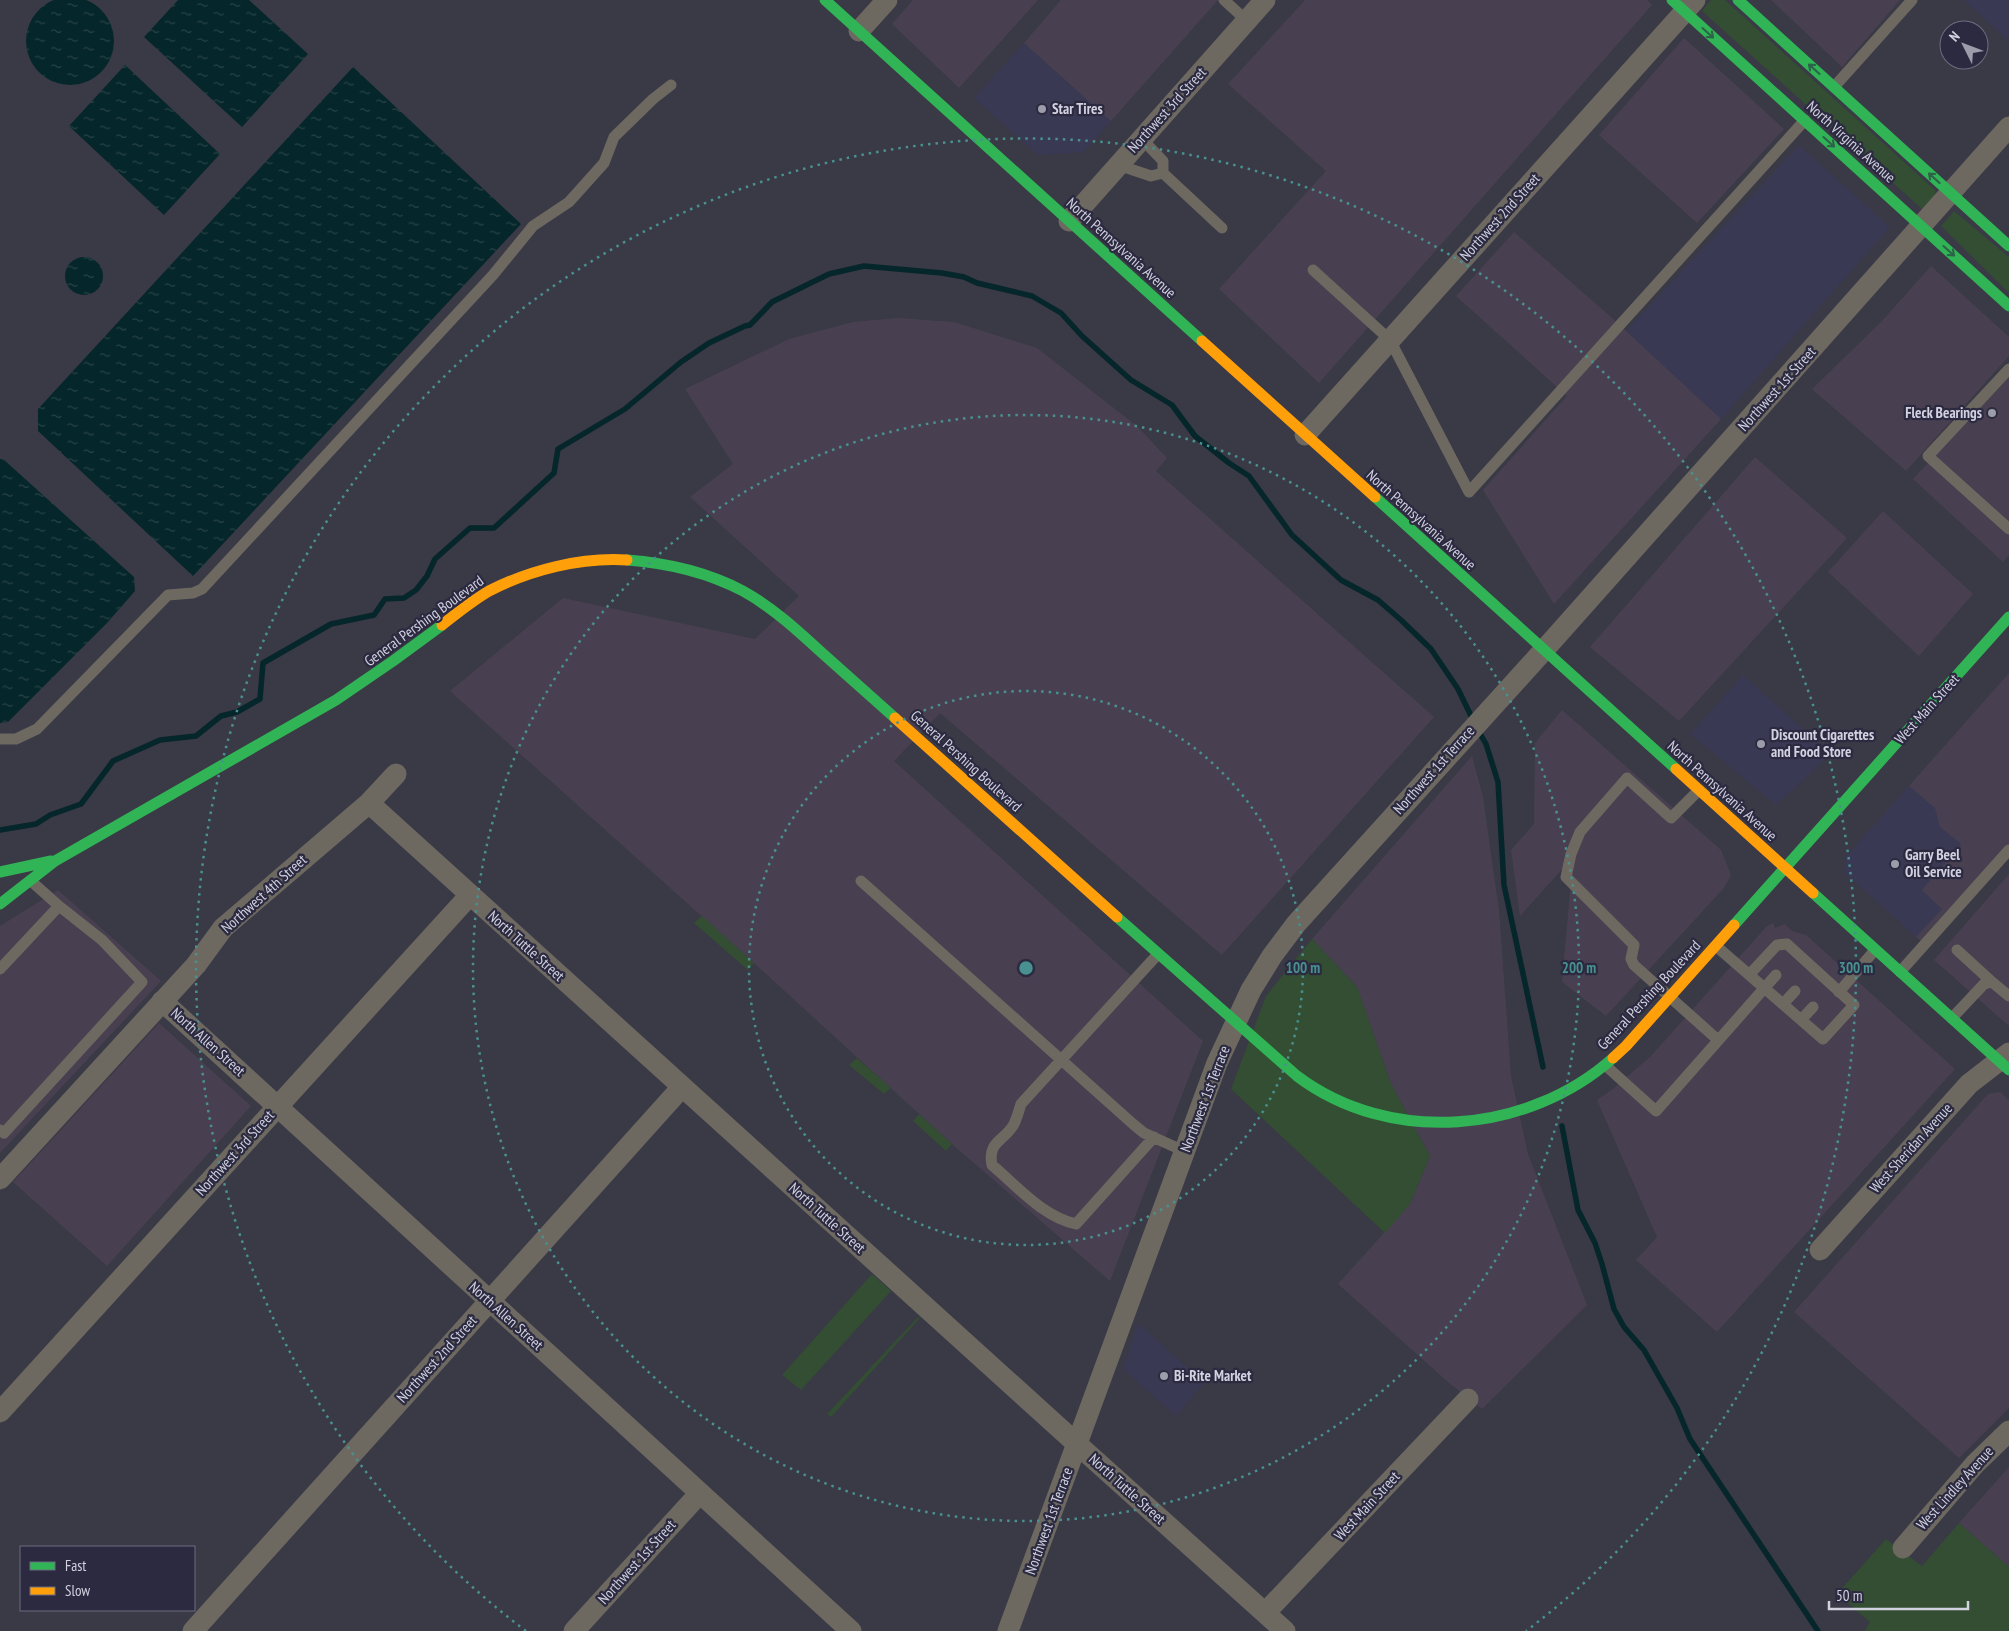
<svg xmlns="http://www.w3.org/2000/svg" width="2009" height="1631" font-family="'PT Sans Narrow',sans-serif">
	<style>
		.built { fill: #3a3953 }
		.industrial { fill: #484050 }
		.green { fill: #334e33 }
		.water { fill: url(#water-ripples) }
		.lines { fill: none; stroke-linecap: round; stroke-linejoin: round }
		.stream { stroke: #05262a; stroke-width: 5.5 }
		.lane { stroke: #6d6961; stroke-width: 11 }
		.street { stroke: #6d6961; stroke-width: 21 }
		.fast { stroke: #30b455; stroke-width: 11 }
		.slow { stroke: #ff9f0a; stroke-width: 11 }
		.oneway { stroke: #2d6148 }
		.ring { fill: none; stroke: #499190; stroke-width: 2.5; stroke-dasharray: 2.5 5 }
		.poi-dot { fill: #9c9caa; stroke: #2b2a40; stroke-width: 2 }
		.labels { text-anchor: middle; stroke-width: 4.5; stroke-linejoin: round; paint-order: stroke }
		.poi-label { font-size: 15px; font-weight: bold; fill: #d1d1e0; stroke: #2b2a40; text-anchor: start }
		.street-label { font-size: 15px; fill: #d1d1e0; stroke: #2b2a40 }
		.centre { fill: #499190; stroke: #2b2a40; stroke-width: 2.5 }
		.ring-label { font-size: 15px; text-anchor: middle; font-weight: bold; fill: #499190; stroke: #2b2a40; stroke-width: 4.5; stroke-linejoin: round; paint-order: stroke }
	</style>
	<defs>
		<pattern id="water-ripples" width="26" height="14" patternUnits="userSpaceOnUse" patternTransform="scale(1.25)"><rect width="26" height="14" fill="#05262a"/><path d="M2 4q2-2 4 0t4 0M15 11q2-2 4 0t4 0" fill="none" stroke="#284449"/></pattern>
	</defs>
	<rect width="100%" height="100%" fill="#3a3946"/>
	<path class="built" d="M 1964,0 L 2009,0 L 2009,41 Z
		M 1024,43 L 1111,121 L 1084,152 L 1038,155 L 974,98 Z
		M 1799,145 L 1890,227 L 1721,419 L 1626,331 Z
		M 1743,675 L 1831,754 L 1776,805 L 1690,734 Z
		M 1909,786 L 1936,808 L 1940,827 L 1961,844 L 1923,890 L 1942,909 L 1916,937 L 1844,872 L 1846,856 Z
		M 1138,1323 L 1204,1383 L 1176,1416 L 1123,1369 Z"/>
	<path class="industrial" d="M 913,0 L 1038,0 L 959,88 L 892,24 Z
		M 1061,0 L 1218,0 L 1111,121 L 1024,43 Z
		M 1305,0 L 1647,0 L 1652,5 L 1319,383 L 1219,289 L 1326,171 L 1228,84 Z
		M 1771,0 L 1900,0 L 1842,67 Z
		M 1684,38 L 1784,129 L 1697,223 L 1599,135 Z
		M 1514,232 L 1611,317 L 1721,419 L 1554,604 L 1483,490 L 1567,396 L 1456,296 Z
		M 1931,266 L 2009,337 L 2009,356 L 1906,471 L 1812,389 L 1881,322 Z
		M 897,318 L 954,322 L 1037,348 L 1138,427 L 1167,458 L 1156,471 L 1434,717 L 1222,955 L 940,713 L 894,761 L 1203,1041 L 1110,1281 L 952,1144 L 754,963 L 450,691 L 563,598 L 755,639 L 799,596 L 690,497 L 733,464 L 685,389 L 789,339 L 853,322 Z
		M 2009,377 L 2009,555 L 2003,562 L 1913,479 Z
		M 1755,457 L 1847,538 L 1679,721 L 1590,647 Z
		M 1883,511 L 1973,594 L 1919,656 L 1828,572 Z
		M 2009,673 L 2009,844 L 1922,942 L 1916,937 L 1942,909 L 1922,890 L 1961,844 L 1940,827 L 1935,808 L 1909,786 Z
		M 1562,710 L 1721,850 L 1731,875 L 1724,888 L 1606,1016 L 1562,982 L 1573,857 L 1520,916 L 1511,850 L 1534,824 L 1535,743 Z
		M 1472,756 L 1483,797 L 1499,911 L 1511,1076 L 1528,1154 L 1587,1305 L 1482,1409 L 1448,1382 L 1338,1284 L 1410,1204 L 1430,1156 L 1391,1084 L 1357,987 L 1312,939 Z
		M 2009,874 L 2009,1026 L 1934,960 Z
		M 58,890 L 161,981 L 0,1153 L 0,926 Z
		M 1773,923 L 1775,928 L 1785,924 L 1792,931 L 1806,935 L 1955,1069 L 1717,1332 L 1636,1260 L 1657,1237 L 1597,1100 L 1613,1089 L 1651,1056 L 1767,926 Z
		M 159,1023 L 251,1106 L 107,1266 L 13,1182 Z
		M 2000,1092 L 2009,1100 L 2009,1408 L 1959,1458 L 1794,1312 L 1988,1094 Z
		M 2009,1467 L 2009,1567 L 1959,1523 Z"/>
	<path class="green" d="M 1711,0 L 1725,0 L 1935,190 L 1935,195 L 1922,209 L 1702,11 Z
		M 1954,211 L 2009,257 L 2009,293 L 1941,226 Z
		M 702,916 L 754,963 L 748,970 L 694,923 Z
		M 1312,939 L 1357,987 L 1391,1084 L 1430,1156 L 1410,1204 L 1385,1233 L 1231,1089 L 1266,996 Z
		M 857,1058 L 891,1088 L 884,1094 L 849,1065 Z
		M 919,1114 L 952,1144 L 946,1151 L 913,1121 Z
		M 872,1274 L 891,1291 L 801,1390 L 782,1375 Z
		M 918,1317 L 920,1318 L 831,1417 L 827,1414 Z
		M 1959,1523 L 2009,1567 L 2009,1631 L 1865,1631 L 1870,1622 L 1837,1594 L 1886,1539 L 1922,1566 Z"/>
	<path class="water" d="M26 41a44 44 0 1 1 88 0a44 44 0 1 1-88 0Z
		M 178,0 L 249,0 L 308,54 L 242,127 L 144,37 Z
		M 125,65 L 220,154 L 164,215 L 69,126 Z
		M 353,67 L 521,224 L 193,576 L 38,431 L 38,409 Z
		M65 276a19 19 0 1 1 38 0a19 19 0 1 1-38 0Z
		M 0,459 L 3,459 L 134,577 L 135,591 L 107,623 L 8,722 L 0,723 Z"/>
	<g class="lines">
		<path class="stream" d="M 1478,730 L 1486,744 L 1498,782 L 1504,885 L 1543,1067
			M 0,830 L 36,824 L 50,815 L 81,804 L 113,761 L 160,740 L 196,736 L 221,716 L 237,712 L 260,699 L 263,663 L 331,624 L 374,615 L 385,599 L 404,598 L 416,590 L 427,576 L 435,559 L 470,528 L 494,528 L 554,473 L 558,449 L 625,409 L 681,362 L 709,343 L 745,326 L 750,325 L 772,302 L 829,274 L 864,266 L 942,273 L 964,277 L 977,283 L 1032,296 L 1061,313 L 1082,336 L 1131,380 L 1172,405 L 1195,436 L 1229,463 L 1249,476 L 1292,535 L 1341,580 L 1378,600 L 1401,620 L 1431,649 L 1458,689 L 1474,722
			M 1562,1126 L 1578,1210 L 1595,1243 L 1602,1264 L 1614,1309 L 1624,1327 L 1644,1350 L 1677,1408 L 1690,1439 L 1818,1631"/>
		<path class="lane" d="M 1224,0 L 1247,21
			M 1834,87 L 1912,0
			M 1118,165 L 1151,176 L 1163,173 L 1163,161 L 1142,139
			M 1163,173 L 1222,228
			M 1313,270 L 1390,340 L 1469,492 L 1805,120
			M 2009,369 L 1928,456 L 2009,529
			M 0,739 L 16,739 L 37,729 L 168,595 L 193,593 L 202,589 L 493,275 L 533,226 L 569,202 L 604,163 L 614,137 L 653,99 L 671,85
			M 1699,790 L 1671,818 L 1627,778 L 1580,832 L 1571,854 L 1566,877 L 1634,945 L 1631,959 L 1634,965 L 1718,1040
			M 861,881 L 1133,1124 L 1144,1133 L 1184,1151
			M 1716,946 L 1823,1039 L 1854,1005 L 1787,944 L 1777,945 L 1749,975
			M 1957,950 L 1992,982
			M 0,969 L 59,906 L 31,881
			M 1900,972 L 2009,850
			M 1839,992 L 1875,950
			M 1783,1004 L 1795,991
			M 1952,1018 L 1984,984 L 1992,982 L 2009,996
			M 1801,1020 L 1813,1007
			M 1605,1065 L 1656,1111 L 1776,975
			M 0,1130 L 4,1133 L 142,982 L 102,940 L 59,906
			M 1154,1137 L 1076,1224 C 1042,1216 1018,1187 992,1165 C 987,1141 1005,1141 1014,1124 C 1017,1118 1019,1110 1021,1104 L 1158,954"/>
		<path class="street" d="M 859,31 L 887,0
			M 1069,221 L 1265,0
			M 1305,435 L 1695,0
			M 369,803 L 1077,1444 L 1285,1631
			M 162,1001 L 851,1631
			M 0,1179 L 196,965 L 223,928 L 369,803 L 396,774
			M 1820,1250 L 1969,1084 L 2009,1053
			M 0,1412 L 470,895
			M 1903,1548 L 1975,1464 L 2009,1431
			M 1265,1613 L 1468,1399
			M 193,1631 L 682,1087
			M 574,1631 L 700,1493
			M 1008,1631 L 1217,1063 L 1251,990 L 1272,956 L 1296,924 L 1544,650 L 2009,127"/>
		<path class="fast" d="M 825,0 L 1202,341
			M 1672,0 L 2009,306
			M 1738,0 L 2009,246
			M 1375,497 L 1676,769
			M 627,560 C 668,563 707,572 743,591 C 772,607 797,630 821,652 C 846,674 870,696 895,718
			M 0,872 L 51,861
			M 1813,893 L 2009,1070
			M 0,904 L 55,861 L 336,700 L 393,661 L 442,625
			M 1117,917 L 1297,1076 C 1390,1146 1528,1134 1613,1058
			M 1734,925 L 2009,617"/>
		<path class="slow" d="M 1202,341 L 1375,497
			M 442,625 C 457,613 472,601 489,591 C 530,570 581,557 627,560
			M 895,718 L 1117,917
			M 1676,769 L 1813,893
			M 1613,1058 L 1626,1046 L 1734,925"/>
	</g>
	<defs><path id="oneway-shaft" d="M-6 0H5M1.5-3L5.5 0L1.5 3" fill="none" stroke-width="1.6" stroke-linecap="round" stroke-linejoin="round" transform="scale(1.25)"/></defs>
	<g class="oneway">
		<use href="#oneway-shaft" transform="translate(1708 33) rotate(42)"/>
		<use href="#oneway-shaft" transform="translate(1814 69) rotate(-138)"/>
		<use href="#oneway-shaft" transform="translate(1829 142) rotate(42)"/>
		<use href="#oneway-shaft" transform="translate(1934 178) rotate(-138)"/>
		<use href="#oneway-shaft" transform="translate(1949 251) rotate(42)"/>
	</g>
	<g class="ring">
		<circle cx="1026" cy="968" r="277"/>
		<circle cx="1026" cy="968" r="553"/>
		<path d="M526 1631A830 830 0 1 1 1526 1631"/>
	</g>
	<g class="poi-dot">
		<circle cx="1042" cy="109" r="5"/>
		<circle cx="1992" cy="413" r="5"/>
		<circle cx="1761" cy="744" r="5"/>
		<circle cx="1895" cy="864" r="5"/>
		<circle cx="1164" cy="1376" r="5"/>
	</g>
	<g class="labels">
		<g class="poi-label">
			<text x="1052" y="114">Star Tires</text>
			<text x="1982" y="418" text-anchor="end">Fleck Bearings</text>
			<text x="1771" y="740">Discount Cigarettes<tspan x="1771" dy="17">and Food Store</tspan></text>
			<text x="1905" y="860">Garry Beel<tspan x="1905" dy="17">Oil Service</tspan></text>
			<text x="1174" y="1381">Bi-Rite Market</text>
		</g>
		<g class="street-label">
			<text transform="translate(1167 110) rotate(-48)" y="5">Northwest 3rd Street</text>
			<text transform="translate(1851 142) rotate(42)" y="5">North Virginia Avenue</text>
			<text transform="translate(1500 217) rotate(-48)" y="5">Northwest 2nd Street</text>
			<text transform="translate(1121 248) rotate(42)" y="5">North Pennsylvania Avenue</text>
			<text transform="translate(1777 389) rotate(-48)" y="5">Northwest 1st Street</text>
			<text transform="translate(1421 520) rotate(42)" y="5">North Pennsylvania Avenue</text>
			<text transform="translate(424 621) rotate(-36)" y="5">General Pershing Boulevard</text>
			<text transform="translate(1927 709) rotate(-48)" y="5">West Main Street</text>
			<text transform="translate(966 761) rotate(42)" y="5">General Pershing Boulevard</text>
			<text transform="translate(1434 770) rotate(-48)" y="5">Northwest 1st Terrace</text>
			<text transform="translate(1722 791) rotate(42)" y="5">North Pennsylvania Avenue</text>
			<text transform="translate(264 894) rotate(-42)" y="5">Northwest 4th Street</text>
			<text transform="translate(526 946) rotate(42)" y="5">North Tuttle Street</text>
			<text transform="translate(1649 995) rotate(-47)" y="5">General Pershing Boulevard</text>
			<text transform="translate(208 1042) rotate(42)" y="5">North Allen Street</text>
			<text transform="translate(1205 1099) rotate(-69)" y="5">Northwest 1st Terrace</text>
			<text transform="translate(1911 1148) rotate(-48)" y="5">West Sheridan Avenue</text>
			<text transform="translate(235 1153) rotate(-48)" y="5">Northwest 3rd Street</text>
			<text transform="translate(827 1218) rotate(42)" y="5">North Tuttle Street</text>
			<text transform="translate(506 1316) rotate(42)" y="5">North Allen Street</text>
			<text transform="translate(437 1359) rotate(-48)" y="5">Northwest 2nd Street</text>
			<text transform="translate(1955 1488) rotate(-48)" y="5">West Lindley Avenue</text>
			<text transform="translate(1127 1489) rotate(42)" y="5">North Tuttle Street</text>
			<text transform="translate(1367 1506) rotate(-47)" y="5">West Main Street</text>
			<text transform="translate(1049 1521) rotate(-70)" y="5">Northwest 1st Terrace</text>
			<text transform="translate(637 1562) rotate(-48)" y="5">Northwest 1st Street</text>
		</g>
	</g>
	<circle cx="1026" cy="968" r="8" class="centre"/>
	<g class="ring-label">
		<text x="1303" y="973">100 m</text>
		<text x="1579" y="973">200 m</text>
		<text x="1856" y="973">300 m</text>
	</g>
	<rect x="20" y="1546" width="175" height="65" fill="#2b2a40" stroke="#6d6d80"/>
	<rect x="30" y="1562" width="25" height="8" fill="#30b455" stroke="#6d6d80"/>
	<text x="65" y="1571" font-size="15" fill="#d1d1e0">Fast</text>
	<rect x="30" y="1587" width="25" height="8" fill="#ff9f0a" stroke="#6d6d80"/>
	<text x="65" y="1596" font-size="15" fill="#d1d1e0">Slow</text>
	<g transform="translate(1964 45) rotate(312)"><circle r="24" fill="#2b2a40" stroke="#6d6d80"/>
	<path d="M0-4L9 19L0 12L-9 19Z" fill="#9c9caa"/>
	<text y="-8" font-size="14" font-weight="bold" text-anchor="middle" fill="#d1d1e0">N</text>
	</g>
	<path d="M1829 1601v8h139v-8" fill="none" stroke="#d1d1e0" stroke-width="2.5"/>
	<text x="1836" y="1601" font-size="15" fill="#d1d1e0" stroke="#2b2a40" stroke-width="4" paint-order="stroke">50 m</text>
</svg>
